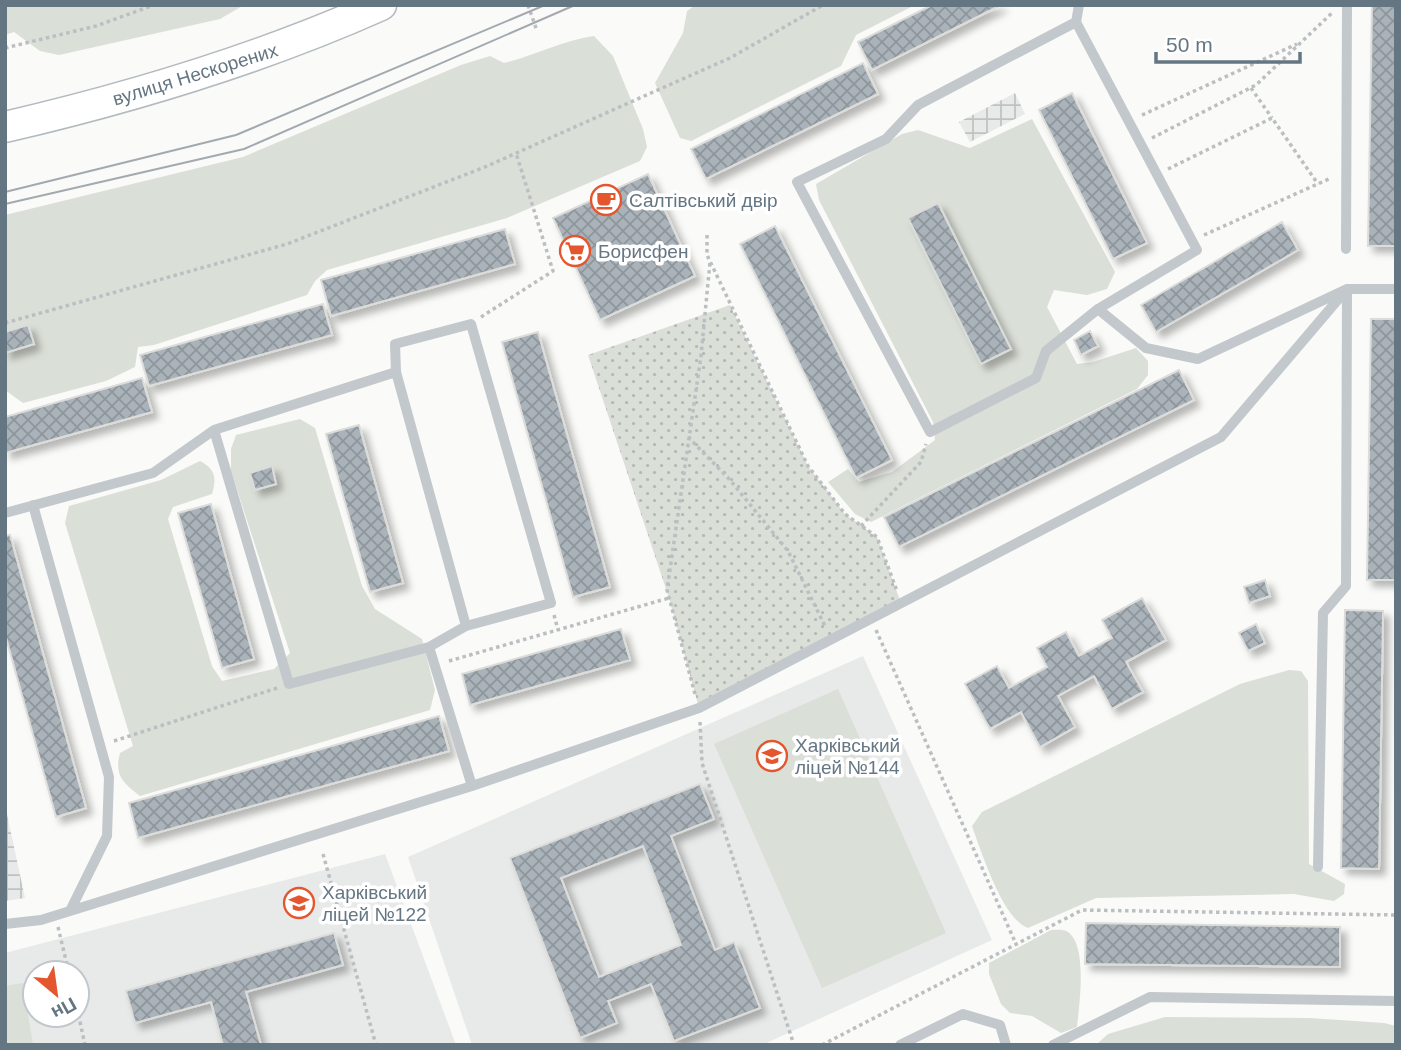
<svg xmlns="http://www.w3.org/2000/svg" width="1401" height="1050" font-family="Arial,sans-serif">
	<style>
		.built { fill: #e8e9e9; fill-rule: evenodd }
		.industrial { fill: url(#industrial-grid) }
		.park { fill: url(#park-dots) }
		.garden { fill: #dadfd7 }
		.building { fill: url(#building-cross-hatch); stroke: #dcdcda; stroke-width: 2; fill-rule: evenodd; filter: url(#shadow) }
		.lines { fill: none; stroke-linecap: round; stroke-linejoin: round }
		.secondary-casing { stroke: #b3babf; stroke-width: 33 }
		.path { stroke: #bbbfc2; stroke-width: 3.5; stroke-dasharray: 3.5 3.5; stroke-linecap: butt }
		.service { stroke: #c3c8cc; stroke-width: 10 }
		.secondary { stroke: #fff; stroke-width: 30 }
		.tram { stroke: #a2aab0; stroke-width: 2 }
		.labels { text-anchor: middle; stroke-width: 7; stroke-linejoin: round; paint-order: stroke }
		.street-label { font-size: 19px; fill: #657683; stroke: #fff }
		.poi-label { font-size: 19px; fill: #657683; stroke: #fff; text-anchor: start }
	</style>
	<defs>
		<pattern id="industrial-grid" width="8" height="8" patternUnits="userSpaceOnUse" patternTransform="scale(1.75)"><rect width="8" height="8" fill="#e8e9e9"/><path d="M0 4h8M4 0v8" fill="none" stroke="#c0c1c2"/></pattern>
		<pattern id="park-dots" width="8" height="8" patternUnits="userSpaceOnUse" patternTransform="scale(1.75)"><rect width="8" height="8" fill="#dadfd7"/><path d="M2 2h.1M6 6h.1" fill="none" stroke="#b4b9b4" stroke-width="1.8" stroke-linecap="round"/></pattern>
		<pattern id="building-cross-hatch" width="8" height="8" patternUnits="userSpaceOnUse" patternTransform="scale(1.75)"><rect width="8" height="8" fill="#aab3b9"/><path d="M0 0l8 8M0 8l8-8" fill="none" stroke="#8e969c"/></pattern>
		<filter id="shadow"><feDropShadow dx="6" dy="6" stdDeviation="3.5" flood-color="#0004"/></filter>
	</defs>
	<rect width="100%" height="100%" fill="#fafaf8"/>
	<path class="built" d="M 863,656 L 992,940 L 762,1045 L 472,1045 L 408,857 Z
		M 385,854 L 456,1045 L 5,1045 L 5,953 ZM 35,973 L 77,973 L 77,1015 L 35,1015 Z"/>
	<path class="industrial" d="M 1015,93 L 1025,114 L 970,142 L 959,122 Z
		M 5,805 L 25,898 L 5,901 Z"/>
	<path class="park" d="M 730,305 L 808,466 L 845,514 L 877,537 L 901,603 L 699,708 L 669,598 L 588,355 Z"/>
	<path class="garden" d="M 5,5 L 244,5 L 220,19 L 59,55 L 40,51 L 14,32 L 5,35 Z
		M 696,5 L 915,5 L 856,35 L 841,66 L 691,141 L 680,138 L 655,83 L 683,33 L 687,11 Z
		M 594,36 L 613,56 L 643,129 L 647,147 L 640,161 L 507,218 L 327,270 L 315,281 L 307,295 L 154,345 L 138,347 L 135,367 L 106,381 L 23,403 L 5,390 L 5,215 L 243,157 L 461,65 L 490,56 L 504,63 C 534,56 563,40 594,36 Z
		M 1032,119 L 1115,272 L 1107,289 L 1087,295 L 1054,290 L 1047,307 L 1077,364 L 1093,362 L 1136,348 L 1148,361 L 1148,375 L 1137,389 L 871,522 L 855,514 L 828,482 L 848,469 L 859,482 L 892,472 L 935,440 L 933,422 L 819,200 L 816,184 L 902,134 L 918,130 L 970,148 Z
		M 300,419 L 315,428 L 362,586 L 375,609 L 422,639 L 435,690 L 430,710 L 140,796 C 123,783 114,775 120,753 L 133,746 L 65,523 L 69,506 L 161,480 L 200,461 C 215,469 217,477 212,494 L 173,507 L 168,519 L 212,666 L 222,681 L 274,669 L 290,653 L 231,471 L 231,449 L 236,435 Z
		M 1289,670 L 1301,671 L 1308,681 L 1309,864 L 1345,884 L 1344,894 L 1334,901 L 1294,894 L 1096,898 L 1028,928 C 1003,920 981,851 972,826 L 982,812 L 1240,684 Z
		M 838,689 L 946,933 L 822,988 L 714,744 Z
		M 1051,930 C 1057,930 1063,929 1068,932 C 1088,946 1079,1006 1077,1027 L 1061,1033 L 1032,1016 L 1010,1013 L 1001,1004 L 989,974 L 989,963 Z
		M 23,983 L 33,1045 L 5,1045 L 5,986 Z
		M 1165,1017 L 1309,1018 L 1384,1023 L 1396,1026 L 1396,1045 L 1096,1045 L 1108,1034 Z"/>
	<path class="building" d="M 932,5 L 1001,5 L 872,70 L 858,42 Z
		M 1372,5 L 1396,5 L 1396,246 L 1368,246 Z
		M 863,63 L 878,94 L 706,179 L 691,149 Z
		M 1072,93 L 1147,243 L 1113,259 L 1039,110 Z
		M 648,174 L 695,276 L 600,320 L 553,218 Z
		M 938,203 L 1011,349 L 981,364 L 908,218 Z
		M 1282,222 L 1298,250 L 1156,332 L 1141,305 Z
		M 775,226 L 892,460 L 856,478 L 740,244 Z
		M 505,229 L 515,264 L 331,316 L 321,280 Z
		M 323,304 L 332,335 L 149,386 L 140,355 Z
		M 1371,319 L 1396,319 L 1396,580 L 1367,580 Z
		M 28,325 L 34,344 L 5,353 L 5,332 Z
		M 1090,331 L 1098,346 L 1081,355 L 1074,340 Z
		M 538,332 L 610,587 L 573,597 L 502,342 Z
		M 1179,370 L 1194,400 L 899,547 L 884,517 Z
		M 142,378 L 152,412 L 5,453 L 5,417 Z
		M 359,425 L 403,583 L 370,592 L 326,434 Z
		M 272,466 L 276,484 L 255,490 L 250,473 Z
		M 211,504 L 254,659 L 222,668 L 178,513 Z
		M 10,535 L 86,808 L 56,817 L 5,634 L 5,536 Z
		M 1265,580 L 1270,596 L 1249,603 L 1244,587 Z
		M 1142,598 L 1166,640 L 1126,662 L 1143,692 L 1112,709 L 1094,676 L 1058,696 L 1075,727 L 1040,747 L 1021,712 L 990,729 L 965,684 L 997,666 L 1009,688 L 1047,667 L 1037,648 L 1066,632 L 1079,656 L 1112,638 L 1102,620 Z
		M 1345,610 L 1383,611 L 1379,869 L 1341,868 Z
		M 1256,624 L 1265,643 L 1248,651 L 1239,633 Z
		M 621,629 L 630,660 L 470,705 L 462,674 Z
		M 439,716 L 449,751 L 138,838 L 129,803 Z
		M 700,784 L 714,819 L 671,836 L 715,950 L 734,942 L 760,1008 L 674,1041 L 651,984 L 608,1001 L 617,1023 L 580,1038 L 510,858 ZM 643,846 L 681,945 L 599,977 L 561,878 Z
		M 1086,923 L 1340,927 L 1340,967 L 1085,964 Z
		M 334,933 L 343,965 L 246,992 L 261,1045 L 223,1045 L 211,1002 L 135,1023 L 126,991 Z"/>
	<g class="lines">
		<g class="secondary-casing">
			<path id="secondary" d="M 5,127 C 134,97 260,59 381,5"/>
		</g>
		<path class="path" d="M 528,5 L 537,31
			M 5,48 L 96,26 L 154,5
			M 1251,88 L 1272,118
			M 1142,115 L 1297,44
			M 1152,138 L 1256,85 L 1333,12
			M 1168,169 L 1272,118 L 1318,184
			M 707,235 L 707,255 L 808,466 L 845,514 L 877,537 L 897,591
			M 1204,235 L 1331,178
			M 481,317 L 553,271 L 516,153
			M 5,323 L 287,244 L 485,167 L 642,97 L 730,58 L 823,5
			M 688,437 L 730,480 L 788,551 L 825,626
			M 861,526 L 921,462 L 926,444
			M 554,615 L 558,630
			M 876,630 L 1016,944
			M 449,661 L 669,598
			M 695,694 L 667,590 L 701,356 L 710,262
			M 700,722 L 702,763 L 794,1045
			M 114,741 L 277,688
			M 323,854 L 376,1045
			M 58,927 L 69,973
			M 77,1008 L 85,1045
			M 822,1045 L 1082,910 L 1396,915"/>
		<path class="service" d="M 1076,22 L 1079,5
			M 1346,249 L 1347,5
			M 396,372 L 395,344 L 471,324 L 551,603 L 466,626
			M 214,430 L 396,372 L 466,626 L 429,647
			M 33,505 L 109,777 L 107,836 L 70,911
			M 5,513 L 153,473 L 214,430 L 289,684 L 429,647 L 472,786
			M 1318,867 L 1323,613 L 1346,586 L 1347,289 L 1396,289
			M 5,924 L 41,920 L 472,786 L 699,708 L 1221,437 L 1347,289 L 1198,359 L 1146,348 L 1098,309 L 1046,351 L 1036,378 L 930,432 L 797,182 L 886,139 L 918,105 L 1076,22 L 1197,250 L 1098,309
			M 900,1045 L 963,1014 L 1000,1025 L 1006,1045
			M 1053,1045 L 1150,997 L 1396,1001"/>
		<use href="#secondary" class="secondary"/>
		<path class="tram" d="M 5,192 L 236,135 L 545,5
			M 5,204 L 244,149 L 575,5"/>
	</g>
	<defs>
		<g id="cafe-ring" transform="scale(1.575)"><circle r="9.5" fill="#fff" stroke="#e4572e" stroke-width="1.5"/><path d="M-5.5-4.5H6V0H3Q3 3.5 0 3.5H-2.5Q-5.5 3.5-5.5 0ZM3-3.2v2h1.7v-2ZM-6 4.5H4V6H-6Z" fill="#e4572e"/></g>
		<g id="supermarket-ring" transform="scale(1.575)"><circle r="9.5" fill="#fff" stroke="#e4572e" stroke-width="1.5"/><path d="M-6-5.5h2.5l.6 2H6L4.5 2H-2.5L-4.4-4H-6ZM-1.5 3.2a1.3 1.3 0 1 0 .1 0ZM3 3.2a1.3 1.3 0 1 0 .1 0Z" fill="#e4572e"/></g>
		<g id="school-ring" transform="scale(1.575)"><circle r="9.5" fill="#fff" stroke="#e4572e" stroke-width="1.5"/><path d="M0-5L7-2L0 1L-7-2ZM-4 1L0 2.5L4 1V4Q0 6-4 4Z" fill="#e4572e"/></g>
	</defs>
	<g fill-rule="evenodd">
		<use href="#cafe-ring" x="606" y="200"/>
		<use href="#supermarket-ring" x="575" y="251"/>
		<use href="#school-ring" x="772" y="756"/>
		<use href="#school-ring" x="299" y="903"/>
	</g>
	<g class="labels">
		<g class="street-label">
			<text transform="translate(195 74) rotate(-17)" y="7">вулиця Нескорених</text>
		</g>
		<g class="poi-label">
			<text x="629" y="207">Салтівський двір</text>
			<text x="598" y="258">Борисфен</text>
			<text x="795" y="752">Харківський<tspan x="795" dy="22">ліцей №144</tspan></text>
			<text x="322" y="899">Харківський<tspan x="322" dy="22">ліцей №122</tspan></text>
		</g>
	</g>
	<rect width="1401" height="1050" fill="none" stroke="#657683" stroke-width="14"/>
	<g transform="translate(56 994) rotate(151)"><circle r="33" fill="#ffffff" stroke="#c1c8cd" stroke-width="2"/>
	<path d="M0-5L12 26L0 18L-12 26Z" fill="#e4572e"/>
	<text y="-10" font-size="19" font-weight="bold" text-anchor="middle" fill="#657683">Пн</text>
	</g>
	<path d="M1156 52v10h144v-10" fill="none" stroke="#657683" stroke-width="3.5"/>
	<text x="1166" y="52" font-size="21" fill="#657683" stroke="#ffffff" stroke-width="5" paint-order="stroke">50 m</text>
</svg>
